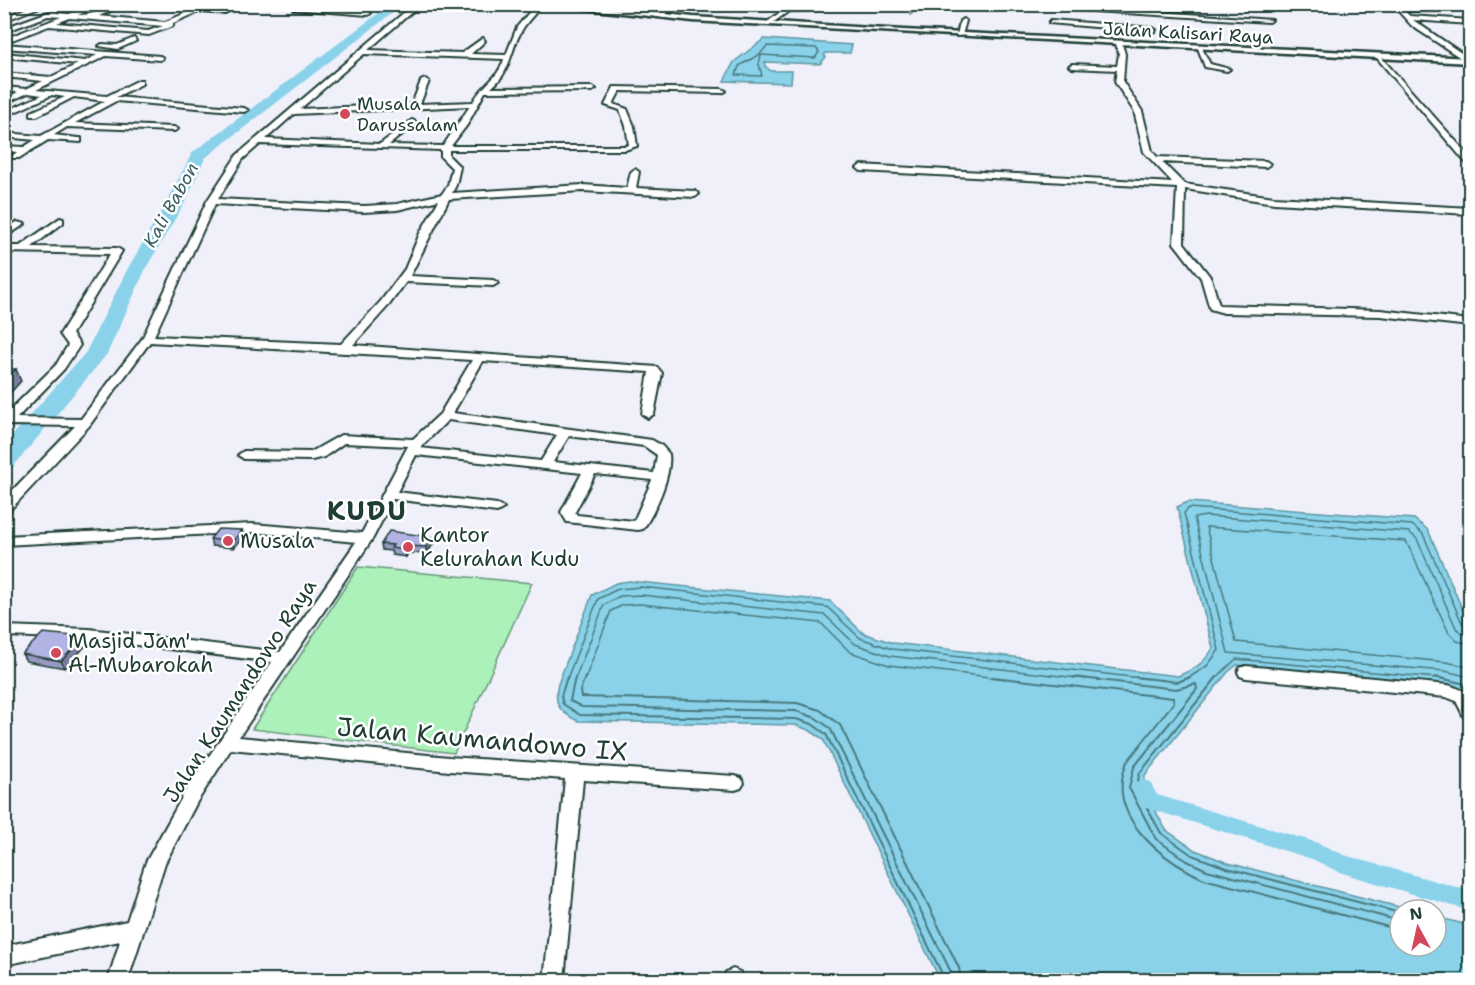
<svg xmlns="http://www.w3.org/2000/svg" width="1475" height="985" font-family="'Shantell Sans',sans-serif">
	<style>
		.green { fill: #acf0ba; stroke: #669677; stroke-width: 1.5 }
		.water { fill: #89d2ea; stroke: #5f96a1; stroke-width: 1.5 }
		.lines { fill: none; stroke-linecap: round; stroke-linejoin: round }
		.shore-far1 { stroke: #49797d; stroke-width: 1.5 }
		.shore { stroke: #49797d; stroke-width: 2 }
		.stream { stroke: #5f96a1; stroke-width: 2 }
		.canal { fill: #89d2ea; fill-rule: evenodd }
		.river { fill: #89d2ea; fill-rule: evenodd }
		.minor-casing { stroke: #1f3d34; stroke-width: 4 }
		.tertiary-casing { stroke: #1f3d34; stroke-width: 5 }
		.minor { fill: #fff; fill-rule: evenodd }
		.tertiary { fill: #fff; fill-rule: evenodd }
		.wall { fill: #989ac4; stroke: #1f3d34; stroke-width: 1.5 }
		.shaded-wall { fill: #7c7da0; stroke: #1f3d34; stroke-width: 1.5 }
		.building { fill: #b1b3e4; stroke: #1f3d34; stroke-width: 1.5 }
		.poi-dot { fill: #d1495b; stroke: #fff; stroke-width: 2 }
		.labels { text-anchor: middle; stroke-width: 5; stroke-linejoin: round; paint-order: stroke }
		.far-street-label { font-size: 18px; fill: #1f3d34; stroke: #fff }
		.far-poi-label { font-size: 18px; fill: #1f3d34; stroke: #fff; text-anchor: start }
		.far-water-label { font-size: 18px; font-style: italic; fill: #3a6262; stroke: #fff }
		.poi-label { font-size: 21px; fill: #1f3d34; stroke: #fff; text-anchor: start }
		.street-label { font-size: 21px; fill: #1f3d34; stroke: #fff }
		.near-street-label { font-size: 26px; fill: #1f3d34; stroke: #fff }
		.district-label { font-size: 27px; font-weight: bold; letter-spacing: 1.5px; fill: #1f3d34; stroke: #fff }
	</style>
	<rect width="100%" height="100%" fill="#eff0fa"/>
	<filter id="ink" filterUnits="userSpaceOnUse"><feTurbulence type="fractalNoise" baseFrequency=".0167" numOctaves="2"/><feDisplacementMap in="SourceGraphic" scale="12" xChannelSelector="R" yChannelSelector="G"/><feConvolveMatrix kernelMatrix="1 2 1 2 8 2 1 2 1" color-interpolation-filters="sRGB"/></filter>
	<g filter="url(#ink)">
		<path class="green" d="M 358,567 L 532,583 L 454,753 L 252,729 Z"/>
		<path class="water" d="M 764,39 L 852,45 L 850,53 L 826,53 L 824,55 L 826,57 L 820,64 L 765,62 L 765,66 L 771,71 L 792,71 L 791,83 L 724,81 L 734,62 Z
			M 1188,502 L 1414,519 L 1428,530 L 1470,627 L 1470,692 L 1444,684 L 1237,665 L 1228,672 L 1145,775 L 1143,788 L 1166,830 L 1195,850 L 1228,863 L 1411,910 L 1400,910 L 1400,946 L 1436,946 L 1436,917 L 1468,925 L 1470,980 L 940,980 L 823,739 L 809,730 L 795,725 L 578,721 C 559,712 553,704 558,684 L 592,595 L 616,583 L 629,581 L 830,601 L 863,633 L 893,643 L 1178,676 C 1194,669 1204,664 1213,648 L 1177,507 Z"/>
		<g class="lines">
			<path class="shore-far1" d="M 767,46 L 816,48 L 819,52 L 815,58 L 761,55 L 759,64 L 762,76 L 736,75 L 739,66 L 760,54 Z
				M 1470,635 L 1463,634 L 1456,628 L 1417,539 L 1409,532 L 1206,516 L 1194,518 L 1228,653 L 1445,671 L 1470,677
				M 1470,644 L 1457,641 L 1449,633 L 1406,541 L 1206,527 L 1236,642 L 1446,662 L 1470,667
				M 567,679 L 598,599 L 618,589 L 641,587 L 827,607 L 860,638 L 892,649 L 1149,679
				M 575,679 L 604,605 L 620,596 L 641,595 L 825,615 L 855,644 L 890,656 L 1086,679
				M 585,679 L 611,611 L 623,605 L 640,604 L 821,623 L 850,652 L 889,665 L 1006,679
				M 1187,679 L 1207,666 L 1219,650 L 1184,513 L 1189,508 L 1412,525 L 1423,534 L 1462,623 L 1470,627
				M 1215,679 L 1236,659 L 1447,679"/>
			<path class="shore" d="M 567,677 L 561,696 L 563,704 L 580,715 L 796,719 L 812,724 L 826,734 L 945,980
				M 575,677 L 570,701 L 582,707 L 796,711 L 816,718 L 830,728 L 951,972 L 952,980
				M 585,677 L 580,691 L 581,697 L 797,703 L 820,710 L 840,725 L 959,968 L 961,980
				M 993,677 L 1173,698 L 1174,702 L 1127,762 C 1104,816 1161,859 1204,879 L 1400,930
				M 1073,677 L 1176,689 L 1196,684 L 1197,689 L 1134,767 L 1129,788 L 1156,839 L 1187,861 L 1207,870 L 1400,921
				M 1136,677 L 1178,682 L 1190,677
				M 1217,677 L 1139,774 L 1137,790 L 1161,833 L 1192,855 L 1227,868 L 1400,913
				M 1435,677 L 1470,685"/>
			<path class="stream" d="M 911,15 L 916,4"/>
			<path class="canal" d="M 1143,780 L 1150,782 L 1157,795 L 1318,843 L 1344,855 L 1470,891 L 1470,911 L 1339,872 L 1312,859 L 1143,807 L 1133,788 L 1136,782 Z"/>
			<path class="river" d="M 391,4 L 404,4 L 205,158 L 185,202 L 146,268 L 107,354 L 13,467 L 4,469 L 4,445 L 86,352 L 128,268 L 167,202 L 192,153 Z"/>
			<g class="minor-casing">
				<path id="minor" d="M 37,4 L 47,4 L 4,21 L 4,17 Z
					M 93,4 L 103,4 L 78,15 C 97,16 108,4 127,4 L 99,16 L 165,22 L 193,10 L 130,4 L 224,9 L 234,4 L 243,4 L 225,13 L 201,11 L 173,23 L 173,26 L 149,35 L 49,26 L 4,43 L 4,39 L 61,17 L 48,16 L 4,32 L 4,28 L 54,10 L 58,10 L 57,13 L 69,14 ZM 70,18 L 163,26 L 148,31 L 57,23 Z
					M 414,4 L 421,4 L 368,50 L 462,53 L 483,38 L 485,41 L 471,54 L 506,55 L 517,27 L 536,4 L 543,4 C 536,13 527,21 522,30 C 509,52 512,71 491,88 L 592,87 L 596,89 L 592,91 L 485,92 L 467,125 L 451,146 L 625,146 L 629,145 L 626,126 L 620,110 L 605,105 L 614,87 L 722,89 L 726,91 L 722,93 L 620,91 L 613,104 L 627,109 L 634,126 L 637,146 L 625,150 L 449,150 L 449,156 L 460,167 L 456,185 L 452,193 L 583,185 L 627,188 L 631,172 L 635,169 L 639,172 L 636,188 L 695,191 L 699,194 L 695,197 L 583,191 L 449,199 L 410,276 L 493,280 L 498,283 L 493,286 L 406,282 L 389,305 L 353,345 L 657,367 L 662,373 L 654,414 L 648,418 L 642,414 L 649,372 L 483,361 L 453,413 L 652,440 L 662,446 L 669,454 C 672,475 655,512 643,529 L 638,530 L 567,522 L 561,512 L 582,473 L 416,455 L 397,492 L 497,504 L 504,508 L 497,512 L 393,499 L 373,538 L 239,737 L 449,757 L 735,776 L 741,778 L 744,783 L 741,788 L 735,790 L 583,780 L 564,980 L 544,980 L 565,779 L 449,771 L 231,749 L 197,802 L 165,863 L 128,980 L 108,980 L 120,941 L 4,965 L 4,946 L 127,921 L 146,862 L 185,792 L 272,662 L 89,639 L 4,636 L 4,626 L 89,629 L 280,652 L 356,542 L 252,532 L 4,545 L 4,536 L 252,524 L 362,533 L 408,446 L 344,443 L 324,457 L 312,460 L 244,459 L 238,455 L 244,451 L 311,452 L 341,435 L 413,439 L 440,414 L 472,360 L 150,342 L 89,426 L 9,511 L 4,512 L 4,499 L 75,426 L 10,425 L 4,428 L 4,416 L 56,365 L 68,345 L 60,334 L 110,254 L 4,252 L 4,246 L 20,246 L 60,218 L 63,219 L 63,223 L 32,247 L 117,248 L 122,251 L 72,334 L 80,345 L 64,369 L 17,418 L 81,419 L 142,339 L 207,201 L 237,155 ZM 364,54 L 504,59 C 499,78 482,85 473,102 L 420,104 L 429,81 L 425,79 L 421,81 L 412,104 L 300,109 ZM 470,106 L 443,146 L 389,145 L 415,124 L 416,122 L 412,120 L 380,144 L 266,139 L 294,114 ZM 260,144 L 441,150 L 441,157 L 452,168 L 448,185 L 442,194 L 397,204 L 364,206 L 218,199 L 243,159 ZM 439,200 L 420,233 L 405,269 L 381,301 L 341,344 L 154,336 L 215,204 L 364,212 L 397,210 ZM 448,420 L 557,435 L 541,461 L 420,448 ZM 569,436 L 644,446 L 657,455 L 654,473 L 553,462 ZM 595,474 L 652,480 L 634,521 L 577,515 L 575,512 Z
					M 673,4 L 681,4 L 660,17 L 656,17 L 656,15 Z
					M 824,4 L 833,4 L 822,10 L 789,11 L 771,24 L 766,23 L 786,8 Z
					M 1005,4 L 1061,5 L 1272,20 L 1269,22 L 1061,9 L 1006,8 L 1003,6 Z
					M 1392,4 L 1399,4 L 1401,7 L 1455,7 L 1453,10 L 1404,11 L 1410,16 L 1470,20 L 1470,24 L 1413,20 L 1470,59 L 1470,64 L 1412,26 Z
					M 295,6 L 368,11 L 371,13 L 368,15 L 293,9 Z
					M 963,19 L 966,21 L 962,35 L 957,36 L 960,21 Z
					M 1051,20 L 1153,28 L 1156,30 L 1153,32 L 1049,23 Z
					M 134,38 L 136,41 L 118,49 L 99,46 L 102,44 L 117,45 Z
					M 1119,42 L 1122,44 L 1125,54 L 1123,82 L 1142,111 L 1152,151 L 1157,157 L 1266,161 L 1270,164 L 1266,167 L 1162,162 L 1184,184 L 1274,197 L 1470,208 L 1470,214 L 1274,203 L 1185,189 L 1184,243 L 1211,278 L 1219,305 L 1380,310 L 1470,320 L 1470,326 L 1380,316 L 1224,313 L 1210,309 L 1201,278 L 1174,243 L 1177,188 L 861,171 L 857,168 L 861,165 L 1173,183 L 1144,152 L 1134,111 L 1115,82 L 1117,70 L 1072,68 L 1069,66 L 1072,64 L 1117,66 L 1119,54 L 1116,44 Z
					M 4,44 L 160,56 L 163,58 L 160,60 L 106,56 L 36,90 L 107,96 L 139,80 L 142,80 L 142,84 L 116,97 L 244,108 L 248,110 L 244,112 L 116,101 L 75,123 L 174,127 L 178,129 L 174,131 L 67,127 L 54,135 L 78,138 L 81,138 L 81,142 L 48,140 L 19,158 L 13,158 L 12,156 L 17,152 L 4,151 L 4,146 L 24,147 L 35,140 L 4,137 L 4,133 L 41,136 L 105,101 L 74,97 L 37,116 L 31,116 L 31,112 L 65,97 L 52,95 L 4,117 L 4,112 L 42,95 L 28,93 L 4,104 L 4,99 L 18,92 L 4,91 L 4,87 L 26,89 L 43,81 L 4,77 L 4,73 L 51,77 L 78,64 L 4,57 L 4,53 L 85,61 L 97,55 L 4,48 Z
					M 1198,48 L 1202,48 L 1210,64 L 1230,69 L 1227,71 L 1205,67 Z
					M 1379,55 L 1470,157 L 1470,164 L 1467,164 L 1377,58 Z
					M 17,222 L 25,224 L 4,238 L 4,230 Z
					M 1246,666 L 1448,685 C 1472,692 1470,695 1470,719 L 1464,717 L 1456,701 L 1446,697 L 1246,678 L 1240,676 L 1238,672 L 1240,668 Z
					M 733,969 L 740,972 L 743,980 L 723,980 L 726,972 Z"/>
			</g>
			<g class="tertiary-casing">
				<path id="tertiary" d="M 542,4 L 572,4 L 693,17 L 903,30 L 1470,58 L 1470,63 L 693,21 Z"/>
			</g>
			<use href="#minor" class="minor"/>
			<use href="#tertiary" class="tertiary"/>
		</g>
		<path class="wall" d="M 244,536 L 234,548 L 212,546 L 210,539 Z
			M 381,544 L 433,544 L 427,554 L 408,553 L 406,557 L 392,555 L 391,551 L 382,550 Z
			M 87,644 L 65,668 L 26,661 L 22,654 Z"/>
		<path class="shaded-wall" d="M 16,369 L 21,381 L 4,400 L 4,381 Z
			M 242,530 L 244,536 L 234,548 L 232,542 Z
			M 432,537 L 433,544 L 427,554 L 426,547 Z
			M 406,546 L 408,553 L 406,557 L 404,550 Z
			M 84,637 L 87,644 L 65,668 L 61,661 Z"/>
		<path class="building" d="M 4,369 L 16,369 L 4,381 Z
			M 218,529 L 242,530 L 232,542 L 210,539 Z
			M 389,531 L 432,537 L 426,547 L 406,546 L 404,550 L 391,548 L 393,545 L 381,544 Z
			M 43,633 L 84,637 L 61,661 L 22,654 Z"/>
	</g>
	<g class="poi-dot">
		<circle cx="345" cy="114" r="6"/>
		<circle cx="228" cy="541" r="6"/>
		<circle cx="408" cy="547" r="6"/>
		<circle cx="56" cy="653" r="6"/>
	</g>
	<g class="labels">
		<g class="far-street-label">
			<text transform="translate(1188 33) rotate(3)" y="6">Jalan Kalisari Raya</text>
		</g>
		<g class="far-poi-label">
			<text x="357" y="110">Musala<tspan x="357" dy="21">Darussalam</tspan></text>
		</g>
		<g class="far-water-label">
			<text transform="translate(171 205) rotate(-61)" y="6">Kali Babon</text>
		</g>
		<g class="poi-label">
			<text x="420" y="542">Kantor<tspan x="420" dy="24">Kelurahan Kudu</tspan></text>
			<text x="240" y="548">Musala</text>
			<text x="68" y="648">Masjid Jam'<tspan x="68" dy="24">Al-Mubarokah</tspan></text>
		</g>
		<g class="street-label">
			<text transform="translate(240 691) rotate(-57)" y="7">Jalan Kaumandowo Raya</text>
		</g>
		<g class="near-street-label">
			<text transform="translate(482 739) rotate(5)" y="9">Jalan Kaumandowo IX</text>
		</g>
		<g class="district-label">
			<text x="367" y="520">KUDU</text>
		</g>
	</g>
	<rect width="1475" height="985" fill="none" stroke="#fff" stroke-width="24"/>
	<rect x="12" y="12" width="1451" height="961" fill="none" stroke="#1f3d34" stroke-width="2" filter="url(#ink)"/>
	<g transform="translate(1418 928) rotate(352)"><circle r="28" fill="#ffffff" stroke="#a5b1ae" stroke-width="1.5"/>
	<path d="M0-4.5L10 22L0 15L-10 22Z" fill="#d1495b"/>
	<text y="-9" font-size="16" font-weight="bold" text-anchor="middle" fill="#1f3d34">N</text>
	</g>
</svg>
